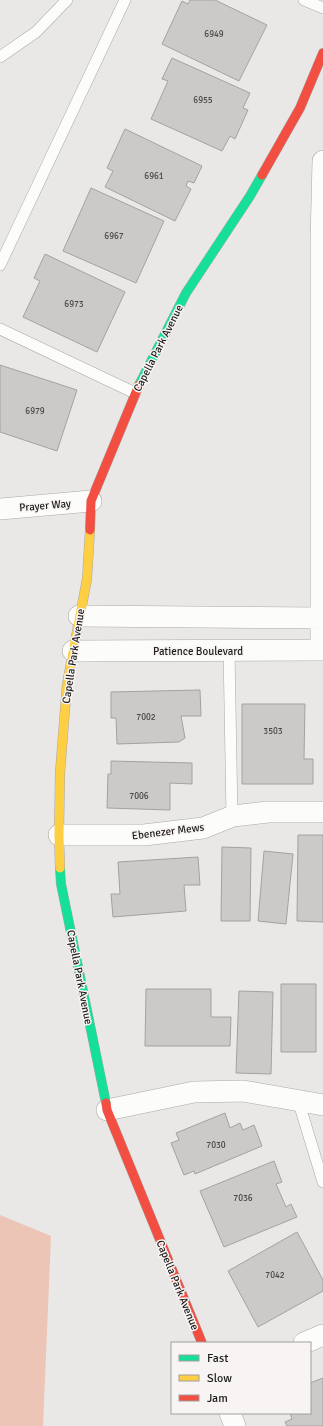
<svg xmlns="http://www.w3.org/2000/svg" width="323" height="1426" font-family="Signika,sans-serif">
	<style>
		.green { fill: #ecc5b7 }
		.building { fill: #cccac9; stroke: #a3a2a1 }
		.lines { fill: none; stroke-linecap: round; stroke-linejoin: round }
		.lane-casing { stroke: #aba9a8; stroke-width: 12 }
		.street-casing { stroke: #aba9a8; stroke-width: 22 }
		.fast-casing { stroke: #aba9a8; stroke-width: 10 }
		.slow-casing { stroke: #aba9a8; stroke-width: 10 }
		.jam-casing { stroke: #aba9a8; stroke-width: 10 }
		.lane { stroke: #fcfcfb; stroke-width: 11 }
		.street { stroke: #fcfcfb; stroke-width: 21 }
		.fast { stroke: #16e098; stroke-width: 9 }
		.slow { stroke: #ffcf43; stroke-width: 9 }
		.jam { stroke: #f24e42; stroke-width: 9 }
		.labels { text-anchor: middle; stroke-width: 3; stroke-linejoin: round; paint-order: stroke }
		.number-label { font-size: 9px; fill: #494846 }
		.street-label { font-size: 11px; fill: #1d1c1b; stroke: #f8f4f3 }
	</style>
	<rect width="100%" height="100%" fill="#eae8e6"/>
	<path class="green" d="M 0,1215 L 51,1236 L 43,1426 L 0,1426 Z"/>
	<path class="building" d="M 190,0 L 215,0 L 267,25 L 239,81 L 162,44 L 182,1 L 188,4 Z
		M 172,58 L 250,93 L 243,108 L 248,110 L 235,139 L 230,136 L 222,151 L 151,119 L 168,81 L 162,79 Z
		M 125,129 L 202,166 L 194,183 L 188,181 L 186,186 L 191,189 L 175,221 L 105,187 L 113,171 L 107,168 Z
		M 91,188 L 164,221 L 136,283 L 63,251 Z
		M 45,254 L 125,292 L 97,352 L 23,317 L 40,281 L 34,278 Z
		M 0,365 L 77,390 L 57,451 L 0,432 Z
		M 200,690 L 201,716 L 181,716 L 185,738 L 179,742 L 117,744 L 116,718 L 111,718 L 111,692 Z
		M 242,704 L 305,704 L 304,759 L 313,759 L 313,784 L 242,784 Z
		M 111,761 L 192,763 L 192,784 L 170,783 L 170,810 L 107,808 L 108,774 L 111,774 Z
		M 298,835 L 323,835 L 323,922 L 297,921 Z
		M 222,847 L 251,848 L 250,921 L 221,921 Z
		M 264,851 L 293,854 L 286,924 L 258,921 Z
		M 198,857 L 200,885 L 184,885 L 186,911 L 113,917 L 111,894 L 120,894 L 118,862 Z
		M 281,984 L 316,984 L 316,1052 L 281,1052 Z
		M 146,989 L 211,989 L 211,1017 L 231,1017 L 230,1046 L 145,1046 Z
		M 239,991 L 273,992 L 271,1074 L 236,1073 Z
		M 225,1113 L 230,1128 L 240,1123 L 243,1130 L 254,1125 L 262,1146 L 195,1174 L 194,1171 L 184,1175 L 171,1143 L 179,1140 L 176,1133 Z
		M 274,1161 L 282,1182 L 276,1184 L 286,1207 L 291,1204 L 297,1217 L 224,1247 L 200,1191 Z
		M 297,1232 L 323,1280 L 323,1291 L 258,1327 L 228,1271 Z
		M 323,1378 L 323,1426 L 287,1426 L 285,1422 L 292,1419 L 290,1413 L 310,1413 L 310,1383 Z"/>
	<g class="lines">
		<g class="lane-casing">
			<path id="lane" d="M 304,0 L 323,8
				M 0,57 L 36,32 L 67,0
				M 0,265 L 125,0
				M 0,329 L 135,393
				M 229,650 L 232,817
				M 298,1100 L 323,1182"/>
		</g>
		<g class="street-casing">
			<path id="street" d="M 0,509 L 91,501
				M 79,616 L 323,618
				M 321,650 L 321,242 L 323,161
				M 73,651 L 323,650
				M 59,835 L 144,835 L 203,828 L 233,816 L 268,812 L 323,812
				M 107,1110 L 194,1092 L 243,1091 L 323,1105
				M 304,1343 L 323,1335
				M 230,1413 L 235,1426"/>
		</g>
		<g class="fast-casing">
			<path id="fast" d="M 139,385 L 186,293 L 250,196 L 262,175
				M 60,868 L 61,884 L 106,1103"/>
		</g>
		<g class="slow-casing">
			<path id="slow" d="M 60,868 L 59,835 L 60,773 L 67,684 L 87,579 L 90,530"/>
		</g>
		<g class="jam-casing">
			<path id="jam" d="M 262,175 L 300,108 L 323,53
				M 90,530 L 91,501 L 139,385
				M 106,1103 L 107,1110 L 202,1343"/>
		</g>
		<use href="#lane" class="lane"/>
		<use href="#street" class="street"/>
		<use href="#fast" class="fast"/>
		<use href="#slow" class="slow"/>
		<use href="#jam" class="jam"/>
	</g>
	<g class="labels">
		<g class="number-label">
			<text x="214" y="37">6949</text>
			<text x="203" y="103">6955</text>
			<text x="154" y="179">6961</text>
			<text x="114" y="239">6967</text>
			<text x="74" y="307">6973</text>
			<text x="35" y="414">6979</text>
			<text x="146" y="720">7002</text>
			<text x="273" y="734">3503</text>
			<text x="139" y="799">7006</text>
			<text x="216" y="1148">7030</text>
			<text x="243" y="1201">7036</text>
			<text x="275" y="1278">7042</text>
		</g>
		<g class="street-label">
			<text transform="translate(158 348) rotate(-63)" y="4">Capella Park Avenue</text>
			<text transform="translate(45 505) rotate(-5)" y="4">Prayer Way</text>
			<text x="198" y="655">Patience Boulevard</text>
			<text transform="translate(73 656) rotate(-81)" y="4">Capella Park Avenue</text>
			<text transform="translate(168 831) rotate(-7)" y="4">Ebenezer Mews</text>
			<text transform="translate(80 977) rotate(79)" y="4">Capella Park Avenue</text>
			<text transform="translate(178 1285) rotate(68)" y="4">Capella Park Avenue</text>
		</g>
	</g>
	<rect x="171" y="1342" width="140" height="72" fill="#f8f4f3" stroke="#a09e9d"/>
	<rect x="179" y="1355" width="20" height="6" fill="#16e098" stroke="#a09e9d"/>
	<text x="207" y="1362" font-size="12" fill="#1d1c1b">Fast</text>
	<rect x="179" y="1375" width="20" height="6" fill="#ffcf43" stroke="#a09e9d"/>
	<text x="207" y="1382" font-size="12" fill="#1d1c1b">Slow</text>
	<rect x="179" y="1395" width="20" height="6" fill="#f24e42" stroke="#a09e9d"/>
	<text x="207" y="1402" font-size="12" fill="#1d1c1b">Jam</text>
</svg>
